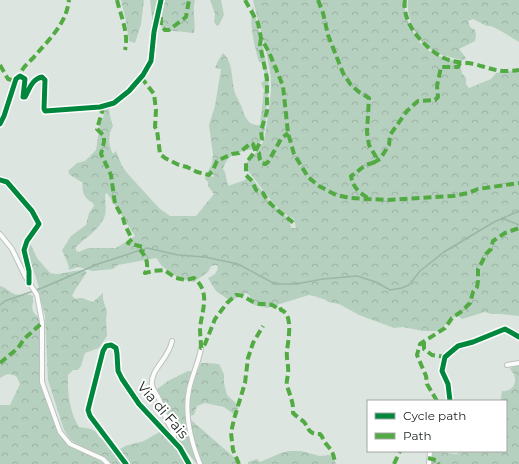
<svg xmlns="http://www.w3.org/2000/svg" width="519" height="464" font-family="Montserrat,sans-serif">
	<style>
		.forest { fill: url(#forest-crowns); fill-rule: evenodd }
		.lines { fill: none; stroke-linecap: round; stroke-linejoin: round }
		.stream { stroke: #99b7a4; stroke-width: 1.5 }
		.minor-casing { stroke: #bbc2bd; stroke-width: 6 }
		.minor { stroke: #fafbfa; stroke-width: 4 }
		.quiet { stroke: #52aa43; stroke-width: 4; stroke-dasharray: 8 4; stroke-linecap: butt }
		.cycleway-casing { stroke: #fff; stroke-width: 8 }
		.cycleway { stroke: #00873e; stroke-width: 5 }
		.labels { text-anchor: middle; stroke-width: 4; stroke-linejoin: round; paint-order: stroke }
		.street-label { font-size: 14px; fill: #1a201c; stroke: #fff }
	</style>
	<defs>
		<pattern id="forest-crowns" width="20" height="18" patternUnits="userSpaceOnUse"><rect width="20" height="18" fill="#b6d0bf"/><path d="M2 6a3 3 0 1 1 6 0M12 15a3 3 0 1 1 6 0" fill="none" stroke="#9cb2a4"/></pattern>
	</defs>
	<rect width="100%" height="100%" fill="#dce5df"/>
	<path class="forest" d="M 121,0 L 144,0 L 141,24 L 135,43 L 129,41 L 126,21 Z
		M 150,0 L 159,0 L 158,28 L 154,28 L 153,26 Z
		M 161,0 L 195,0 C 192,11 196,22 194,33 L 165,30 L 161,26 Z
		M 210,0 L 221,0 L 224,15 L 219,25 L 217,26 L 214,22 L 215,14 Z
		M 253,0 L 405,0 C 404,12 407,20 412,30 C 421,50 437,58 459,61 L 462,73 L 466,78 L 466,84 L 469,88 L 491,79 L 496,73 L 519,70 L 519,316 L 500,314 L 491,314 L 485,312 L 462,319 L 458,316 L 451,318 L 445,325 L 438,331 L 423,331 L 403,327 L 394,328 L 359,315 L 339,304 L 328,302 L 326,300 L 314,296 L 309,295 L 267,308 L 254,305 L 250,299 L 250,296 L 247,293 L 234,299 L 229,300 L 216,291 L 208,278 C 214,275 217,274 218,266 L 216,265 L 211,266 L 208,272 L 194,282 C 180,280 173,275 162,266 C 160,263 158,261 156,258 L 118,265 L 113,269 L 93,271 L 78,267 L 69,270 L 68,264 L 62,250 L 71,236 L 86,225 L 89,213 L 94,206 L 93,203 C 85,199 81,192 83,183 L 70,175 L 68,171 L 77,163 L 85,161 L 96,150 L 100,125 L 104,115 L 103,110 L 104,108 L 109,108 L 110,116 L 113,126 C 108,135 108,144 113,154 L 116,151 L 122,166 L 127,173 L 159,208 L 170,216 L 196,216 L 214,194 L 208,186 L 208,182 L 205,179 L 206,175 L 213,177 L 214,175 L 207,173 L 212,164 L 213,154 L 209,125 L 215,106 L 221,69 L 215,68 L 218,61 L 223,53 C 234,63 231,80 235,93 C 237,98 240,103 242,108 C 245,117 248,126 260,125 L 264,90 L 261,83 L 264,81 L 265,76 L 263,62 L 259,62 C 255,48 248,20 253,6 L 262,42 L 269,77 L 265,129 L 262,139 L 256,150 C 253,150 250,149 247,150 C 234,153 227,156 223,169 L 225,172 L 228,186 L 245,180 L 247,177 L 252,178 L 271,203 L 291,221 L 290,225 L 292,228 L 296,228 L 294,219 C 273,209 262,186 247,170 L 245,166 L 250,157 L 258,151 L 264,140 L 266,129 L 271,91 L 271,77 L 267,55 ZM 107,193 L 135,236 L 116,248 L 88,248 L 79,252 L 76,251 L 76,247 C 85,238 99,230 104,218 C 107,211 105,202 105,195 Z
		M 408,0 L 519,0 L 519,42 L 501,31 L 491,26 L 487,26 L 473,19 L 468,21 L 470,27 L 475,30 L 476,35 L 475,41 L 459,49 L 466,58 L 464,60 C 440,56 424,51 413,28 C 409,18 407,11 408,0 Z
		M 29,244 L 31,245 L 37,258 L 50,273 C 64,277 75,267 87,272 L 75,290 L 72,296 L 76,299 C 83,296 86,300 93,302 L 103,293 L 103,299 L 107,312 L 106,319 L 107,336 L 99,348 L 85,353 L 81,366 L 78,370 L 73,370 L 68,375 C 67,390 70,415 79,427 L 91,429 L 96,432 L 99,437 L 110,444 L 125,464 L 112,464 L 105,458 L 76,444 L 70,439 L 64,430 L 48,380 L 45,315 L 37,289 L 39,287 L 27,251 Z
		M 0,286 C 6,287 9,292 14,294 C 20,296 28,293 33,296 C 33,308 29,312 41,318 L 43,378 L 56,423 L 73,447 L 106,464 L 0,464 L 0,405 L 10,405 L 20,384 L 16,376 C 9,373 6,374 0,378 Z
		M 201,363 L 207,363 L 219,364 L 224,374 L 224,383 L 227,395 L 239,406 L 235,415 L 224,407 L 205,403 L 197,406 L 194,415 L 189,416 C 188,396 193,381 201,363 Z
		M 519,365 L 519,464 L 432,464 L 431,455 L 433,451 L 456,454 L 462,451 L 506,451 L 506,401 L 499,401 L 501,398 L 502,391 C 511,392 518,384 514,375 C 513,372 511,371 510,368 Z
		M 188,371 L 191,371 L 193,374 L 186,409 L 198,464 L 197,464 L 177,440 L 177,434 L 156,390 L 168,381 Z
		M 190,419 L 236,459 L 238,464 L 201,464 L 195,445 Z
		M 163,430 L 192,464 L 130,464 L 119,450 L 125,446 L 144,441 Z
		M 289,451 L 301,451 L 320,456 L 332,455 L 336,464 L 248,464 L 248,462 L 257,459 L 260,462 L 281,453 Z"/>
	<g class="lines">
		<path class="stream" d="M 502,218 L 519,225
			M 0,305 L 5,301 L 42,288 L 98,264 L 147,248 L 178,255 L 205,257 L 238,264 L 275,284 L 296,284 L 323,279 L 357,276 L 376,282 L 390,290 L 402,288 L 409,285 L 420,271 L 444,252 L 494,222 L 519,211"/>
		<g class="minor-casing">
			<path id="minor" d="M 0,124 L 4,116 L 16,79 L 20,76 L 25,79 L 23,97 L 25,97 C 30,88 32,79 42,77 L 45,80 L 44,109 L 45,111 L 100,107 L 114,103 L 129,91 L 143,75 L 151,61 L 154,32 L 161,0
				M 0,180 L 7,182 L 32,211 L 39,224 L 27,241 L 24,250 L 29,271 L 29,282
				M 0,234 L 12,249 L 25,276 L 37,295 L 42,322 L 42,382 L 60,432 L 70,444 L 103,459 L 108,464
				M 172,341 C 169,359 150,369 152,385 C 153,390 157,394 159,399 C 162,405 164,413 166,419 C 170,428 175,432 174,442
				M 507,365 L 519,363
				M 450,401 L 448,384 L 442,371 L 445,357 L 458,346 L 473,342 L 505,329 L 519,337
				M 126,464 L 90,416 L 88,410 L 103,351 L 106,346 L 111,345 L 116,348 L 117,354 L 118,371 L 122,379 L 139,404 L 180,448 L 189,464
				M 200,464 C 191,441 184,414 189,390 C 192,375 199,362 201,348
				M 429,464 L 430,451"/>
		</g>
		<use href="#minor" class="minor"/>
		<path class="quiet" d="M 117,0 C 121,17 129,33 125,50
			M 245,0 L 258,23 L 261,38 L 269,52 L 283,86 L 288,133 L 294,154 L 308,177 L 319,186 L 336,195 L 350,198 L 388,200 L 453,196 L 468,193 L 478,189 L 519,183
			M 318,0 L 323,13 L 328,35 L 343,73 L 351,85 L 359,92 L 369,98 L 367,132 L 369,145 L 376,157 L 373,163 C 362,165 361,170 351,176 C 353,187 358,192 368,198
			M 405,0 C 401,23 425,49 444,58 C 454,63 464,62 474,64 C 493,69 498,73 519,70
			M 161,17 L 161,26 L 165,30 L 169,30 L 186,17 L 189,0
			M 261,38 L 260,45 L 267,79 L 267,111 L 261,131 L 262,139 L 256,150 L 246,163 L 246,175 L 252,181 L 256,190 L 263,193 C 270,207 285,215 296,225
			M 0,65 L 8,79 L 12,80 L 18,76 L 19,77 C 21,69 28,63 34,57 C 49,39 66,25 69,0
			M 140,79 L 144,81 L 154,94 L 156,110 L 155,127 L 157,130 L 160,154 L 165,158 L 179,165 L 187,167 L 197,172 L 209,175 L 213,170 L 217,161 L 232,154 L 239,153 L 251,143 L 253,144 L 255,150 L 259,153 L 260,160 L 262,163 L 265,164 L 268,162 L 281,139 L 288,133
			M 100,106 L 102,112 L 97,129 L 104,136 L 104,142 L 101,154 L 111,175 L 115,204 L 123,218 L 125,225 L 132,239 L 128,243 L 143,247 L 143,250 L 141,251 C 147,258 149,265 145,273 L 153,271 L 164,270 L 176,278 L 186,280 L 194,278 C 211,292 202,310 200,328 C 200,335 201,341 201,348 L 203,347 L 205,344 L 215,319 L 227,303 L 236,295 C 243,294 249,301 256,303 C 265,306 268,301 277,308 L 280,307 L 281,310 C 294,314 288,341 287,351 C 286,358 289,366 288,373 C 288,377 286,381 287,386 C 290,395 294,404 293,413 C 297,417 301,419 304,422 C 310,429 307,434 320,434 C 323,437 324,442 327,445 C 333,452 334,455 335,464
			M 373,163 L 380,159 L 389,145 L 390,135 L 407,111 L 418,101 L 435,100 L 438,97 L 437,86 L 441,67 L 458,67 L 460,63
			M 424,342 L 424,349 L 432,355 L 445,357
			M 0,363 L 18,348 L 24,339 L 42,323
			M 437,401 L 427,384 L 426,376 L 417,355 L 420,344 L 445,328 L 452,318 L 462,311 L 470,303 L 473,292 L 477,287 L 478,281 L 478,269 L 482,262 L 486,254 L 491,249 L 493,241 L 505,233 L 519,228
			M 428,458 L 436,460 L 439,464
			M 239,464 L 233,450 L 231,433 L 234,419 L 245,383 L 248,358 L 253,343 L 263,326
			M 394,464 L 400,451"/>
		<g class="cycleway-casing">
			<path id="cycleway" d="M 0,124 L 4,116 L 16,79 L 20,76 L 25,79 L 23,97 L 25,97 C 30,88 32,79 42,77 L 45,80 L 44,109 L 45,111 L 100,107 L 114,103 L 129,91 L 143,75 L 151,61 L 154,32 L 161,0
				M 0,180 L 7,182 L 32,211 L 39,224 L 27,241 L 24,250 L 29,271 L 29,283
				M 450,401 L 448,384 L 442,371 L 445,357 L 458,346 L 473,342 L 505,329 L 519,337
				M 126,464 L 90,416 L 88,410 L 103,351 L 106,346 L 111,345 L 116,348 L 117,354 L 118,371 L 122,379 L 139,404 L 180,448 L 189,464"/>
		</g>
		<use href="#cycleway" class="cycleway"/>
	</g>
	<g class="labels">
		<g class="street-label">
			<text transform="translate(163 410) rotate(49)" y="5">Via di Fais</text>
		</g>
	</g>
	<rect x="367" y="400" width="140" height="52" fill="#ffffff" stroke="#a3a6a4"/>
	<rect x="375" y="413" width="20" height="6" fill="#00873e" stroke="#a3a6a4"/>
	<text x="403" y="420" font-size="12" fill="#1a201c">Cycle path</text>
	<rect x="375" y="433" width="20" height="6" fill="#52aa43" stroke="#a3a6a4"/>
	<text x="403" y="440" font-size="12" fill="#1a201c">Path</text>
</svg>
